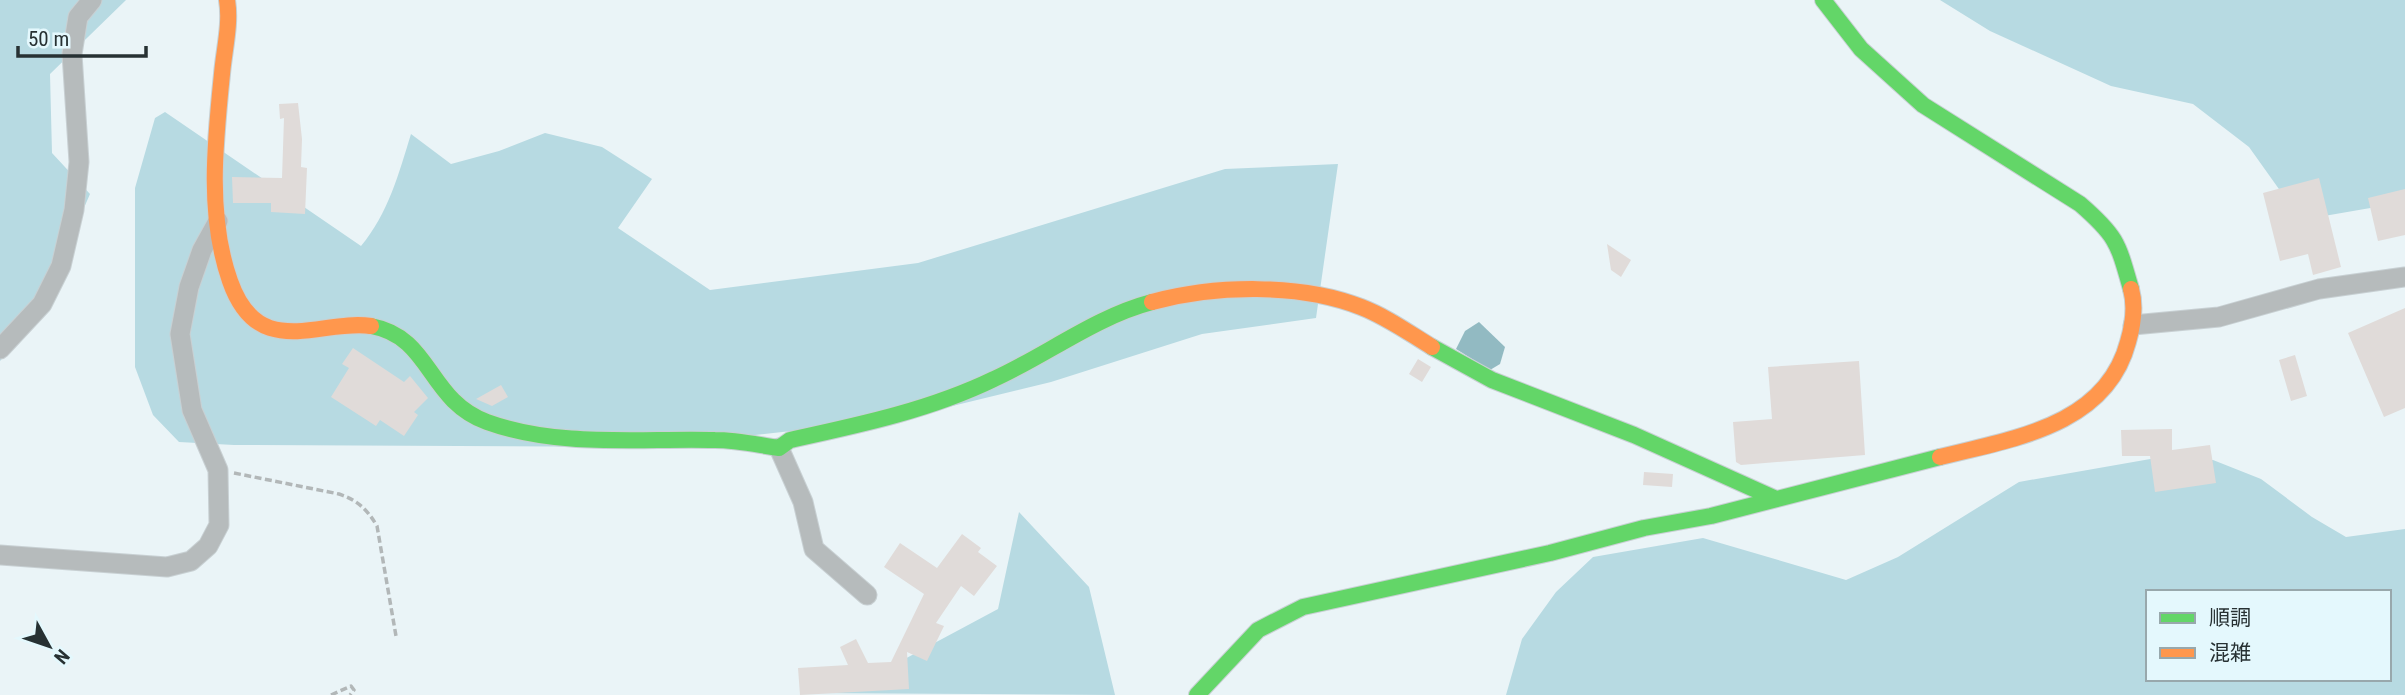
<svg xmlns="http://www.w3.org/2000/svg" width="2405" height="695" font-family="'Roboto Condensed','Noto Sans JP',sans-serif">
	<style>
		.forest { fill: #b7dae2; fill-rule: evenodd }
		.water { fill: #92bac2 }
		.building { fill: #e0dbd9 }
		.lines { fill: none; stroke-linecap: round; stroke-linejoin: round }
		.street-casing { stroke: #c8d0d3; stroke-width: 21 }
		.fast-casing { stroke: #c8d0d3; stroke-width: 18 }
		.slow-casing { stroke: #c8d0d3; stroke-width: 18 }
		.path { stroke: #b2b7b8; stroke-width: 3.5; stroke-dasharray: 7 3.5; stroke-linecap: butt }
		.street { stroke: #b6bbbc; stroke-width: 19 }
		.fast { stroke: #63d668; stroke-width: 16 }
		.slow { stroke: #ff974d; stroke-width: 16 }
	</style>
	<rect width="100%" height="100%" fill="#eaf4f7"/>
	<path class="forest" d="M 0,0 L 126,0 L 50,74 L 52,153 L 90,194 L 33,325 L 0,361 Z
		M 1940,0 L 2405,0 L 2405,202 L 2301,220 L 2249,147 L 2193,104 L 2111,86 L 1990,31 Z
		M 165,112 L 361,246 C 388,214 399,173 411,134 L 451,164 L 499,151 L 545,133 L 602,147 L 652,179 L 618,228 L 710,290 L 918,263 L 1225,169 L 1338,164 L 1316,318 L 1202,334 L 1051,382 L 899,419 L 649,447 L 234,445 L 179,442 L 153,415 L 135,367 L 135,188 L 155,118 Z
		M 2156,458 L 2213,460 L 2261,479 L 2312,517 L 2346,537 L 2405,529 L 2405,695 L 1506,695 L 1522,639 L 1556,592 L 1593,557 L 1703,538 L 1846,580 L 1898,557 L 2019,482 ZM 2148,592 L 2389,592 L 2389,679 L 2148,679 Z
		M 1019,512 L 1089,587 L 1115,695 L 808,693 L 858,684 L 998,609 Z"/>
	<path class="water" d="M 1479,322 L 1505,347 L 1500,364 L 1490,370 L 1456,349 L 1465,331 Z"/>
	<path class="building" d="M 298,103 L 302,139 L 301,167 L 307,168 L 305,214 L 271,212 L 271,203 L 233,203 L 232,177 L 282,178 L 284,118 L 280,119 L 279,104 Z
		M 2319,178 L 2341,267 L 2313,275 L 2308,254 L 2280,261 L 2263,193 Z
		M 2405,189 L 2405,235 L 2378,241 L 2368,198 Z
		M 1607,244 L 1631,260 L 1621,277 L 1611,270 Z
		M 2405,308 L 2405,408 L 2384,417 L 2348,333 Z
		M 353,348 L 404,382 L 410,376 L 428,398 L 414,412 L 418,415 L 404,436 L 380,420 L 376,426 L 331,397 L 349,368 L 342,364 Z
		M 2295,355 L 2307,396 L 2291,401 L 2279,360 Z
		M 1418,359 L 1431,367 L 1422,382 L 1409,374 Z
		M 1859,361 L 1865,455 L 1741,465 L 1736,462 L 1733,422 L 1772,419 L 1768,367 Z
		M 501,385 L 508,397 L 492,406 L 476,399 Z
		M 2172,429 L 2172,450 L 2210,445 L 2216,483 L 2155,492 L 2150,456 L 2122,456 L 2121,430 Z
		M 1644,472 L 1673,474 L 1672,487 L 1643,485 Z
		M 962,534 L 981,548 L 978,552 L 997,566 L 974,596 L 961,586 L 936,623 L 944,626 L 927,661 L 907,652 L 909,689 L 800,695 L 798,668 L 848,665 L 840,647 L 856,639 L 868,663 L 891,662 L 924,594 L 884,567 L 900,543 L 937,568 Z"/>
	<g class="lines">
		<g class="street-casing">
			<path id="street" d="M 2133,325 L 2219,317 L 2319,289 L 2405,277
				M 0,349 L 42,304 L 61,266 L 74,210 L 79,162 L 72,54 L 78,17 L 92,0
				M 779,448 L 803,502 L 814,549 L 867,595
				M 0,555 L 167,567 L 191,561 L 208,546 L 219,525 L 218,470 L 192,410 L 180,334 L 189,287 L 202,250 L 218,221"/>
		</g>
		<g class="fast-casing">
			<path id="fast" d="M 1823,0 L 1861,49 L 1923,105 L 2080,204 C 2117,236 2118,243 2131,289
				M 371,326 C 432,337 427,400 487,422 C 559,448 640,438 715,440 C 737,440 758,445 779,448 L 790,440 C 859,425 930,410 994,379 C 1047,355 1095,317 1152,302
				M 1432,347 L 1492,380 L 1634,435 L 1774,498
				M 1197,695 L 1258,630 L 1303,607 L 1550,553 L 1644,528 L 1711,516 L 1940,457"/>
		</g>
		<g class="slow-casing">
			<path id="slow" d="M 227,0 C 231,24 224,50 222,74 C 215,142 207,216 230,281 C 237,301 249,321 270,328 C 302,338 338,321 371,326
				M 1152,302 C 1215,285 1300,283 1361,307 C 1387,317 1409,333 1432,347
				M 1940,457 C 2012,439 2106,426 2128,342 C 2133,325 2136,307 2131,289"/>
		</g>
		<path class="path" d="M 234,473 L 339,494 C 357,500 367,509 377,526 L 396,636
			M 331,695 L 351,686 L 354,690 L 350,695"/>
		<use href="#street" class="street"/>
		<use href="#fast" class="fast"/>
		<use href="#slow" class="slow"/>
	</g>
	<rect x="2146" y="590" width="245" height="91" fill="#e4f8fd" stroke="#98a8ac" stroke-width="2"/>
	<rect x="2160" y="613" width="35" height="10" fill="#63d668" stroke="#98a8ac" stroke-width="2"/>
	<text x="2209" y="625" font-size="21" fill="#273133">順調</text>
	<rect x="2160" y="648" width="35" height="10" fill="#ff974d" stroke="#98a8ac" stroke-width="2"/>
	<text x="2209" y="660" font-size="21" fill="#273133">混雑</text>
	<g transform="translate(49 646) rotate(130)" stroke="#e4f8fd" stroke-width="5" paint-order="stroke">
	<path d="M0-5L12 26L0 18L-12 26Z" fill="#273133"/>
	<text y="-10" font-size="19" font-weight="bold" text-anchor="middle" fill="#273133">N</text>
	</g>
	<path d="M18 46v10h128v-10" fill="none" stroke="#273133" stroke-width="3.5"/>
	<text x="28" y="46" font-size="21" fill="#273133" stroke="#e4f8fd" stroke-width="5" paint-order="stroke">50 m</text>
</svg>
